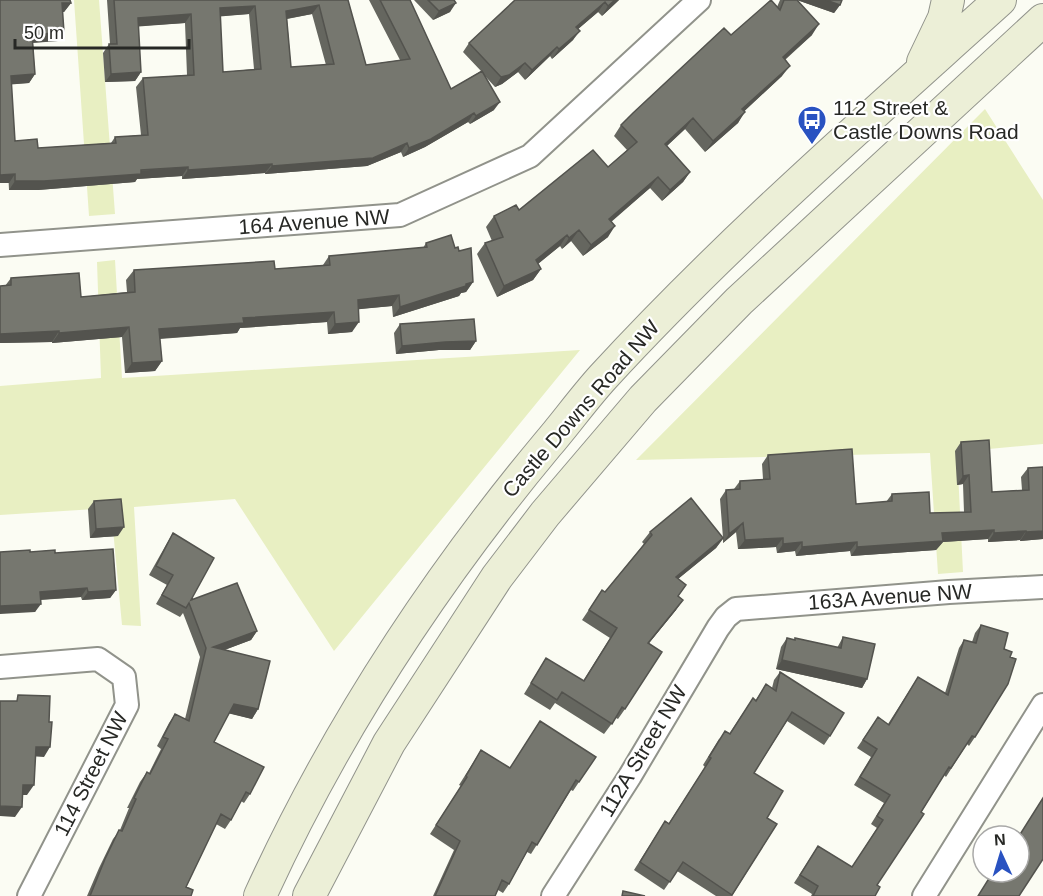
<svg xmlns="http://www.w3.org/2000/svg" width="1043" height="896" font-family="Arial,sans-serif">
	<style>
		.green { fill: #e8efc2 }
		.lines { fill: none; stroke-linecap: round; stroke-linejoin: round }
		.street-casing { stroke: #91938b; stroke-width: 26 }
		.secondary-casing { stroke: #91938b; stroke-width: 34 }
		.street { stroke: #fff; stroke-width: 22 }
		.secondary { stroke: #ecefd7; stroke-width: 32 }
		.wall { fill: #65665f; fill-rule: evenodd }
		.shaded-wall { fill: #53534e }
		.building { fill: #76776f; stroke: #53534e; stroke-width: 1.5; fill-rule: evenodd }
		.labels { text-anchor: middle; stroke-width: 4.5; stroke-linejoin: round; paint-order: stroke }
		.poi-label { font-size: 21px; fill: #272825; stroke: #fff; text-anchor: start }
		.street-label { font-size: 21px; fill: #272825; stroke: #fff }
	</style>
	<rect width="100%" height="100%" fill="#fbfcf3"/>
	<path class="green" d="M 74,0 L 99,0 L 115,214 L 89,216 Z
		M 985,109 L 1043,200 L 1043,444 L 957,452 L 963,572 L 938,574 L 930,453 L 636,460 Z
		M 115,260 L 122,378 L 580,350 L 334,651 L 235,499 L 134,507 L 141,626 L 122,625 L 111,508 L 0,515 L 0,386 L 101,378 L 97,262 Z"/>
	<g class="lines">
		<g class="street-casing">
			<path id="street" d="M 0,245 L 400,215 L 530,156 L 699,0
				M 0,667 L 98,659 L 124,677 L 127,705 L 29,896
				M 553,896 L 630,776 L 718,628 L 726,617 L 736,609 L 949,592 L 1043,587
				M 924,896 L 1043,705"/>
		</g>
		<g class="secondary-casing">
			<path id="secondary" d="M 923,62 L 944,18 L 948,0
				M 260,896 C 334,734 433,582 547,445 C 566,423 583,399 603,377 C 726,243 865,122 1000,0
				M 309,896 L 389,743 L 497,577 L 545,514 L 643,399 L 739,301 L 1043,20"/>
		</g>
		<use href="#street" class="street"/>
		<use href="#secondary" class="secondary"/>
	</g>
	<path class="wall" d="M 0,0 L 71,3 L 64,12 L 62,12 L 58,41 L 33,43 L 35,74 L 29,83 L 11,84 L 15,141 L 38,148 L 111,143 L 115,137 L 141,135 L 136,87 L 143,78 L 187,75 L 185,23 L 138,26 L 141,72 L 135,81 L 105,82 L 103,53 L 109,44 L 110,44 L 107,0 L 348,0 L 366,65 L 400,60 L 369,0 L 410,0 L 451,89 L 481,71 L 463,52 L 469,43 L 515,0 L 619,0 L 602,16 L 598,12 L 578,29 L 573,40 L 552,59 L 550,56 L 525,80 L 518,72 L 502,84 L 495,87 L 485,76 L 494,110 L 470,124 L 468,122 L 425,147 L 403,157 L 401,152 L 367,166 L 265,174 L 265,173 L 182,179 L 182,176 L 137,179 L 135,182 L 38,190 L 9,190 ZM 249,14 L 254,69 L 223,72 L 220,16 ZM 312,14 L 326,65 L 291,67 L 287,19 Z
		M 414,0 L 454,0 L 450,12 L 433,20 Z
		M 780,0 L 842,0 L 840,5 L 834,13 L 797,0 L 812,35 L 785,60 L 782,76 L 744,111 L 738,123 L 705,152 L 685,129 L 667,146 L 690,172 L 683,182 L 662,201 L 650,188 L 611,221 L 608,237 L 583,256 L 571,241 L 562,249 L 560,246 L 538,264 L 541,269 L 533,280 L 497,297 L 477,254 L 485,243 L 492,241 L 486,227 L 494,216 L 519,210 L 608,167 L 627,150 L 614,136 L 621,125 L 731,35 L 777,7 Z
		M 426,243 L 455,248 L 459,251 L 473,282 L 466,292 L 461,293 L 459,296 L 393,317 L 392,306 L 358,309 L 352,332 L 328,334 L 327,322 L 240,328 L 237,333 L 160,339 L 162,361 L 155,371 L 125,373 L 122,337 L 52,343 L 52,342 L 0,343 L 0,286 L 5,286 L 11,278 L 81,297 L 127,292 L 126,280 L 134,270 L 275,269 L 323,265 L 329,256 L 423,248 Z
		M 400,324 L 476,341 L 470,350 L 439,350 L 396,354 L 394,333 Z
		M 961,442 L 992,492 L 1022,490 L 1021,477 L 1028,468 L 1043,467 L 1043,539 L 1020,541 L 1020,540 L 988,542 L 988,539 L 943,542 L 936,550 L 851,556 L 850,551 L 796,556 L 795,551 L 777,553 L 776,547 L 738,549 L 736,532 L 723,543 L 723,539 L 716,548 L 678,579 L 679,596 L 676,610 L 649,643 L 625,709 L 618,719 L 616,718 L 604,734 L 555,703 L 550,710 L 524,694 L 546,658 L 583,681 L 610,638 L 582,620 L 602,590 L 605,592 L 644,544 L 642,542 L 650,532 L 723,538 L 720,499 L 726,490 L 734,489 L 740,481 L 763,479 L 762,464 L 768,455 L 856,504 L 886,502 L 892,494 L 930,513 L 964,512 L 963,484 L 957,485 L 955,451 Z
		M 94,501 L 118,536 L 90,538 L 88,509 Z
		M 173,533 L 191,600 L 257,631 L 251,640 L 224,650 L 258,709 L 252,719 L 229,713 L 214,742 L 250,794 L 244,803 L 241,801 L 231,820 L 225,829 L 216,824 L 186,887 L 191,896 L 87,896 L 99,868 L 113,839 L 120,830 L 129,808 L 127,808 L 140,782 L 147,772 L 149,773 L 161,749 L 157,746 L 169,723 L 175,714 L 185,719 L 200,657 L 183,613 L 180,617 L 156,604 L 167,585 L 149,575 L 167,543 Z
		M 30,552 L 55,553 L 116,590 L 110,598 L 82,600 L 81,597 L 41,600 L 35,612 Z
		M 981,625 L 975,737 L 969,746 L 967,744 L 946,777 L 944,775 L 877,885 L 875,896 L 811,896 L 812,894 L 794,883 L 818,846 L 852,867 L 877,828 L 871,824 L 884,803 L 854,785 L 871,757 L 857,748 L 878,717 L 888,724 L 918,677 L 945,693 L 959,648 L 964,640 L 972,642 L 975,633 Z
		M 843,637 L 867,679 L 862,688 L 776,669 L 781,647 L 787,638 L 794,640 L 795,638 L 837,648 Z
		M 780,672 L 830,736 L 824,745 L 787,721 L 754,773 L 767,818 L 777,824 L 732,896 L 716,896 L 677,871 L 664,890 L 634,870 L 665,821 L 669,823 L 705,767 L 703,765 L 719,739 L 729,734 L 753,698 L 756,700 L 766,684 L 772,688 L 774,680 Z
		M 540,721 L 579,782 L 573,791 L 571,790 L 531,854 L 527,852 L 509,884 L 503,893 L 498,890 L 495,896 L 433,896 L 454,850 L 430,834 L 461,786 L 459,785 L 481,750 L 510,768 Z"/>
	<path class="shaded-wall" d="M 615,0 L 619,0 L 602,16 L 608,6 Z
		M 797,0 L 826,0 L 840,5 L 834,13 Z
		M 605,2 L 598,12 L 570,36 L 576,27 Z
		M 62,3 L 71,3 L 64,12 L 56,12 Z
		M 456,3 L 450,12 L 433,20 L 439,11 Z
		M 319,5 L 312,14 L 280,20 L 286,11 Z
		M 255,6 L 249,14 L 214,17 L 220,8 Z
		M 191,14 L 185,23 L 132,27 L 138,18 Z
		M 819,24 L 812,35 L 775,68 L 783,57 Z
		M 580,31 L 573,40 L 552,59 L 559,49 Z
		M 64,32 L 58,41 L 26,43 L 32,35 Z
		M 557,47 L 550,56 L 525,80 L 532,70 Z
		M 525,63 L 518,72 L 502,84 L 495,87 L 501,77 Z
		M 790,66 L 782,76 L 735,120 L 742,109 Z
		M 141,72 L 135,81 L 105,82 L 111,74 Z
		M 35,74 L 29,83 L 5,85 L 11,76 Z
		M 500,102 L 494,110 L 470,124 L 476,116 Z
		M 745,112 L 738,123 L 705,152 L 713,141 Z
		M 474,113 L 468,122 L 425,147 L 403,157 L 409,148 Z
		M 693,118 L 685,129 L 657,155 L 665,144 Z
		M 407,143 L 401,152 L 367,166 L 265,174 L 272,166 Z
		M 272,164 L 265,173 L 182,179 L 188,170 Z
		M 188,167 L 182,176 L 137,179 L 135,182 L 38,190 L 9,190 L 15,181 Z
		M 690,172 L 683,182 L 662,201 L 670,190 Z
		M 15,174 L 9,183 L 0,183 L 0,175 Z
		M 658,177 L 650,188 L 602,230 L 609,219 Z
		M 615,226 L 608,237 L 583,256 L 591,245 Z
		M 579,230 L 571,241 L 562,249 L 569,238 Z
		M 567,235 L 560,246 L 529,271 L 536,260 Z
		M 541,269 L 533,280 L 497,297 L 504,286 Z
		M 473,282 L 466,292 L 461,293 L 459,296 L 393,317 L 400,307 Z
		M 399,295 L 392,306 L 351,310 L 358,300 Z
		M 334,312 L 327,322 L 240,328 L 237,333 L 152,339 L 159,329 L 243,318 Z
		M 359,322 L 352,332 L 328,334 L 335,324 Z
		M 129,327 L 122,337 L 52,343 L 59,333 Z
		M 59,331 L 52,342 L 0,343 L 0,334 Z
		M 476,341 L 470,350 L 439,350 L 396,354 L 402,346 L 445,342 Z
		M 162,361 L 155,371 L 125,373 L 132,363 Z
		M 969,475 L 963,484 L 957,485 L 963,476 Z
		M 743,523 L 736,532 L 723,543 L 729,534 Z
		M 124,527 L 118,536 L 90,538 L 96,529 Z
		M 994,530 L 988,539 L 943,542 L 936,550 L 851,556 L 857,547 L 942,533 Z
		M 1026,531 L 1020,540 L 988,542 L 994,533 Z
		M 1043,531 L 1043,539 L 1020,541 L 1026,532 Z
		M 723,538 L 716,548 L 668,587 L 676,577 Z
		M 783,538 L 776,547 L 738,549 L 745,540 Z
		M 802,542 L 795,551 L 777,553 L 783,544 Z
		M 857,542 L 850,551 L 796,556 L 802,547 Z
		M 87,588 L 81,597 L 34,600 L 40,592 Z
		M 116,590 L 110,598 L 82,600 L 88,592 Z
		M 683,600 L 676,610 L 641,653 L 648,643 Z
		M 41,604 L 35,612 L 0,614 L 0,606 Z
		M 257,631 L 251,640 L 206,657 L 213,647 Z
		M 782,660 L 867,679 L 862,688 L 776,669 Z
		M 234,704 L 258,709 L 252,719 L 227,713 Z
		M 36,747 L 50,747 L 44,757 L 29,756 Z
		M 23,785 L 34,785 L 27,795 L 16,795 Z
		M 0,806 L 22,807 L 15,817 L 0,816 Z"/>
	<path class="building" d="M 0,0 L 70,0 L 71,3 L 62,3 L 64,32 L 32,35 L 35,74 L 11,76 L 15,141 L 37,139 L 38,148 L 116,143 L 115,137 L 148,135 L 143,78 L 194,75 L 191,14 L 138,18 L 141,72 L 111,74 L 109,44 L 117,44 L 114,0 L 348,0 L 366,65 L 410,59 L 380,0 L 410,0 L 451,89 L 482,71 L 500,102 L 476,116 L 474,113 L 431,139 L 409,148 L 407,143 L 373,158 L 272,166 L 272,164 L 188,170 L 188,167 L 141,170 L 141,174 L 44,181 L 15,181 L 15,174 L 0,175 ZM 319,5 L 334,64 L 291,67 L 286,11 ZM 255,6 L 261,69 L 223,72 L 220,8 Z
		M 428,0 L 454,0 L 456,3 L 439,11 Z
		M 515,0 L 615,0 L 608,6 L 605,2 L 576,27 L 580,31 L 559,49 L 557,47 L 532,70 L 525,63 L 509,75 L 501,77 L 469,43 Z
		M 771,0 L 780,10 L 784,0 L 797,0 L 819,24 L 783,57 L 790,66 L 742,109 L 745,112 L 713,141 L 693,118 L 665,144 L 690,172 L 670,190 L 658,177 L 609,219 L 615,226 L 591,245 L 579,230 L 569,238 L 567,235 L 536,260 L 541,269 L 504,286 L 485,243 L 503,237 L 494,216 L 516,205 L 519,210 L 593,150 L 608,167 L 637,142 L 621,125 L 633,113 L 724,28 L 731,35 Z
		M 826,0 L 842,0 L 840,5 Z
		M 451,235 L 455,248 L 458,247 L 459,251 L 471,248 L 473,282 L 466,284 L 466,286 L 400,307 L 399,295 L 358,300 L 359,322 L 335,324 L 334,312 L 243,318 L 244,323 L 159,329 L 162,361 L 132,363 L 129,327 L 59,333 L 59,331 L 0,334 L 0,286 L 11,285 L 11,278 L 79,273 L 81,297 L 135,292 L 134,270 L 274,261 L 275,269 L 330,265 L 329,256 L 427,247 L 426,243 Z
		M 474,319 L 476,341 L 445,342 L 402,346 L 400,324 Z
		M 989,440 L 992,492 L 1029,490 L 1028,468 L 1043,467 L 1043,531 L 1026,532 L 1026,531 L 994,533 L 994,530 L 942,533 L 943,541 L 857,547 L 857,542 L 802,547 L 802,542 L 783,544 L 783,538 L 745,540 L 743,523 L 729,534 L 726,490 L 740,489 L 740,481 L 770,479 L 768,455 L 852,449 L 856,504 L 892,501 L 892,494 L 929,492 L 930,513 L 971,512 L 969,475 L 963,476 L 961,442 Z
		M 691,498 L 723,538 L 676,577 L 686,585 L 678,596 L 683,600 L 648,643 L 662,652 L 625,709 L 622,707 L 612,724 L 562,692 L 557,700 L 531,683 L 546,658 L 584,681 L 617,628 L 589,610 L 602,590 L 605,592 L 652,535 L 650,532 Z
		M 121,499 L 124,527 L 96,529 L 94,501 Z
		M 173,533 L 214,558 L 191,600 L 237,583 L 257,631 L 213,647 L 270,661 L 258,709 L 234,704 L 214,742 L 264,767 L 250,794 L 246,792 L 231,820 L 221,814 L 186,887 L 193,890 L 191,896 L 90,896 L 105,859 L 119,830 L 122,831 L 136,799 L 134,798 L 147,772 L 150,774 L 168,739 L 163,737 L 175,714 L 189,721 L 206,648 L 189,603 L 186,608 L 162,595 L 173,575 L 156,566 Z
		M 113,549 L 116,590 L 88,592 L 87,588 L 40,592 L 41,604 L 0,606 L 0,552 L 30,550 L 30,552 L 55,550 L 55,553 Z
		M 981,625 L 1008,633 L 1004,649 L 1012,652 L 1010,657 L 1016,659 L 1008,684 L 975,737 L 972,736 L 951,768 L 949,767 L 921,812 L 924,814 L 877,885 L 880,887 L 875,896 L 813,896 L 818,886 L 800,875 L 818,846 L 852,867 L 883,820 L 877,816 L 890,795 L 860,777 L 877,749 L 863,740 L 878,717 L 889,725 L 918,677 L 948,695 L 964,640 L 976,643 Z
		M 843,637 L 875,644 L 867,679 L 782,660 L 787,638 L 795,640 L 795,638 L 841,648 Z
		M 780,672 L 844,713 L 830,736 L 792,712 L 754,773 L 783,791 L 767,818 L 777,824 L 732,895 L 683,862 L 670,882 L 640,862 L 665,821 L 669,824 L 711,758 L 709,757 L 725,731 L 730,734 L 753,698 L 756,701 L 766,684 L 776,691 Z
		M 18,695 L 50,696 L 49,722 L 52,722 L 50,747 L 36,747 L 34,785 L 23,785 L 22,807 L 0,806 L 0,701 L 17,701 Z
		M 540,721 L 596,757 L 579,782 L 576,780 L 537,845 L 532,842 L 509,884 L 502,880 L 495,896 L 435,896 L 460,841 L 436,825 L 467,777 L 466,776 L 481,750 L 510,768 Z
		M 1043,798 L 1043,859 L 1019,896 L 978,896 L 993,872 L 1019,872 L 1019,836 Z
		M 623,891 L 645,896 L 622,896 Z"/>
	<defs>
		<g id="bus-pin" transform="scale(1.5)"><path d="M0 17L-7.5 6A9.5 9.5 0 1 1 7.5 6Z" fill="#2952c1" stroke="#fff"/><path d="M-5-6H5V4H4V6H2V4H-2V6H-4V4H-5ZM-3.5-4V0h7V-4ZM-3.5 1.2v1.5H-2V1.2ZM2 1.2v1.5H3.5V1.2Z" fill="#fff"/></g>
	</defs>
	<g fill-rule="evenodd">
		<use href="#bus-pin" x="812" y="120"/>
	</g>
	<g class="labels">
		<g class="poi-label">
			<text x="833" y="115">112 Street &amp;<tspan x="833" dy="24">Castle Downs Road</tspan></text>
		</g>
		<g class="street-label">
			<text transform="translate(314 222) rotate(-4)" y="7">164 Avenue NW</text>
			<text transform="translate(581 409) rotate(-49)" y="7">Castle Downs Road NW</text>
			<text transform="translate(890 597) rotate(-4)" y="7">163A Avenue NW</text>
			<text transform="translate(643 751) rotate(-59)" y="7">112A Street NW</text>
			<text transform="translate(91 774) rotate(-63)" y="7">114 Street NW</text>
		</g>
	</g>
	<g transform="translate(1001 854) rotate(356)"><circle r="28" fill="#ffffff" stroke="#a9a9a8" stroke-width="1.5"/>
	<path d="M0-4.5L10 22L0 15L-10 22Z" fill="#2952c1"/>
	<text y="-9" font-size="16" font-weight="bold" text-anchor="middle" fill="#272825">N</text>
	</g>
	<path d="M15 39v9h174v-9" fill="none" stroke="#272825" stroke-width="3"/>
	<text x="24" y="39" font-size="18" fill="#272825" stroke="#ffffff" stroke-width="4.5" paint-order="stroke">50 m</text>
</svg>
